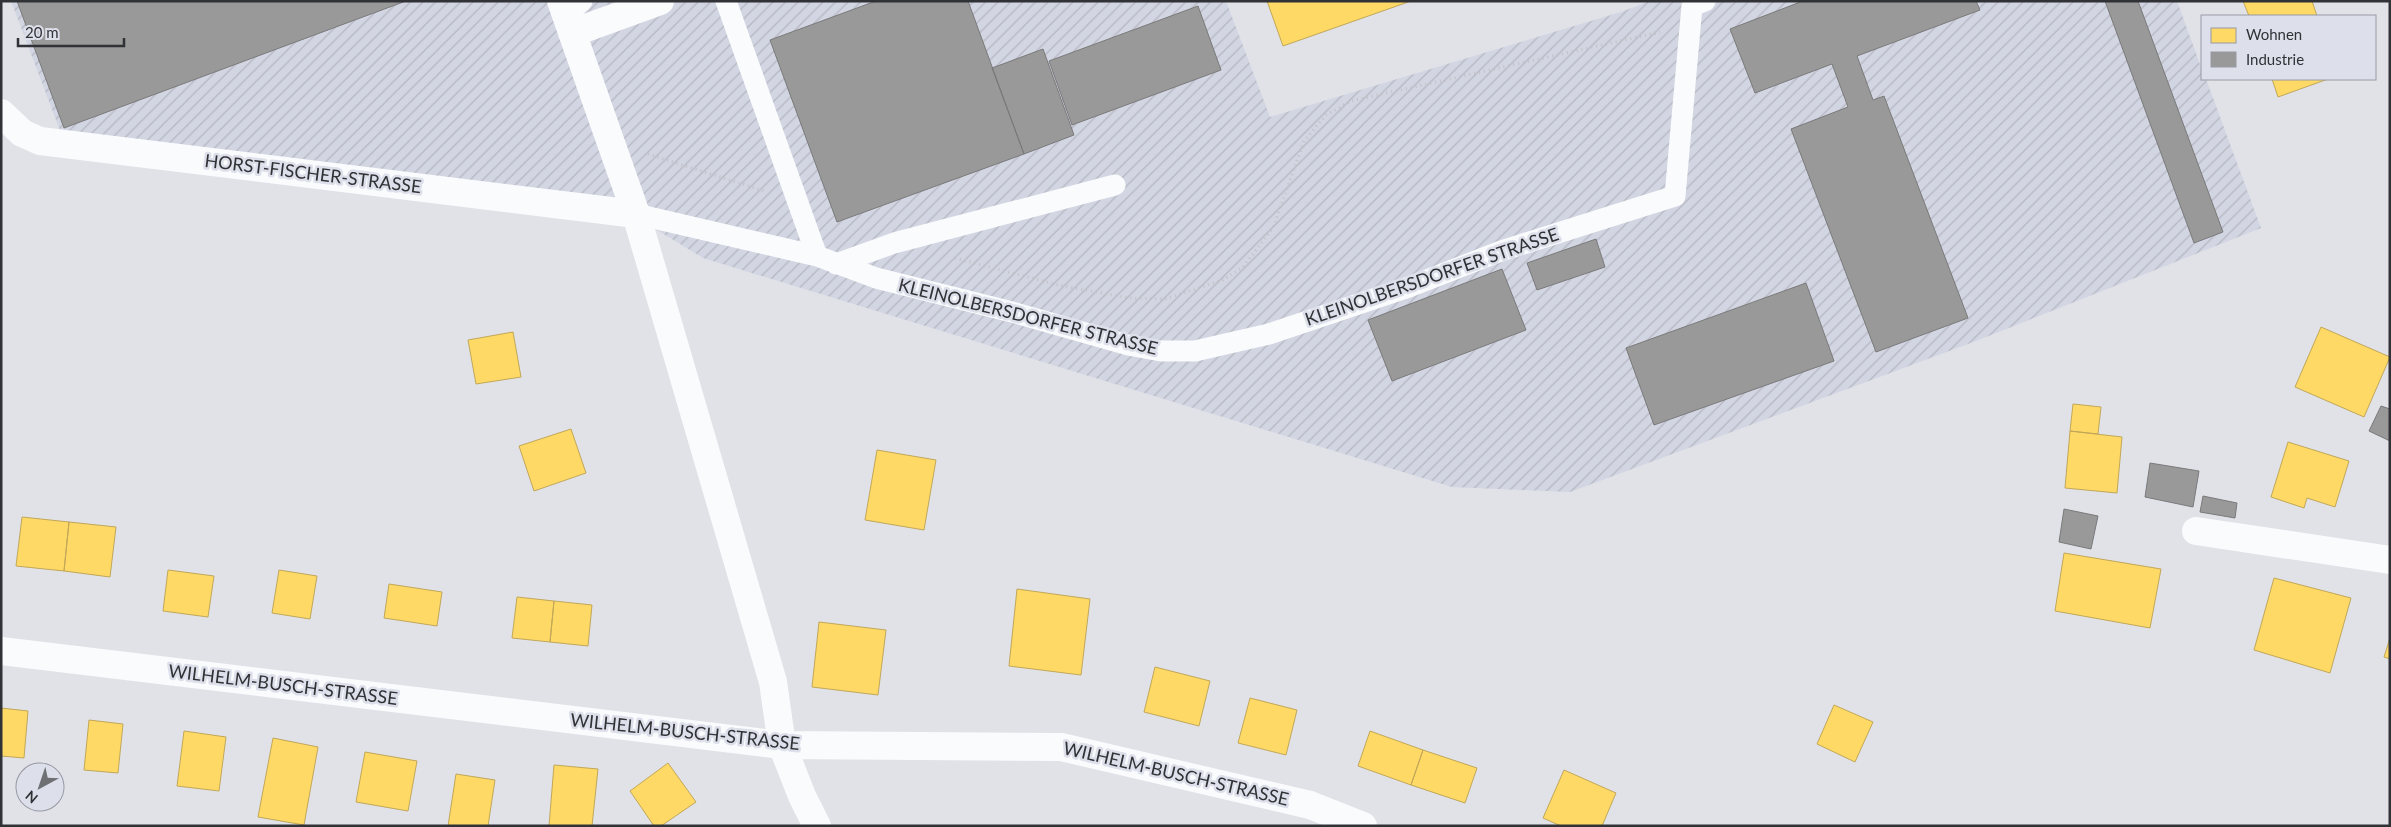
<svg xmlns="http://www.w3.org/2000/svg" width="2391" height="827" font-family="Lato,sans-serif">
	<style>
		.industrial { fill: url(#industrial-furrows) }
		.homes { fill: #ffd966; stroke: #c1a758 }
		.industry { fill: #999; stroke: #7a7a7b }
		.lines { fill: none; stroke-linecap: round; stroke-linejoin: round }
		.path { stroke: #c2c2c5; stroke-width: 3; stroke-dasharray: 1 4; stroke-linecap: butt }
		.service { stroke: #fafbfc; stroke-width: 21 }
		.minor { stroke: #fafbfc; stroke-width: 28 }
		.labels { text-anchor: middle; stroke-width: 5; stroke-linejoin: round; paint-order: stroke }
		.street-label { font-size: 18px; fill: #313236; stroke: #dde0eb }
	</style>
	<defs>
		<pattern id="industrial-furrows" width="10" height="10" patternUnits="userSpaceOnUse" patternTransform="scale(1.25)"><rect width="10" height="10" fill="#d2d5e2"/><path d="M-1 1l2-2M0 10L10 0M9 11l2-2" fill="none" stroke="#b5b7c2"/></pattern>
	</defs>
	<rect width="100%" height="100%" fill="#e0e2e8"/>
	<path class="industrial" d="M 11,1 L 1226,1 L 1270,117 L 1621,12 L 1650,1 L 2177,1 L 2202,70 L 2202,79 L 2206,79 L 2261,228 L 1976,341 L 1570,492 L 1452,487 L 703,258 L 608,200 L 61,133 Z"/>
	<path class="homes" d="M 1267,1 L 1411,1 L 1283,46 Z
		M 2243,1 L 2312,1 L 2317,16 L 2249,16 Z
		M 2272,79 L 2328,79 L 2278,97 Z
		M 2321,327 L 2390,357 L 2364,417 L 2295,387 Z
		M 513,332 L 521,377 L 476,384 L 468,340 Z
		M 2073,404 L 2101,407 L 2098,434 L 2070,431 Z
		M 571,429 L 586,473 L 534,491 L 519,446 Z
		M 2070,431 L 2122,437 L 2117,493 L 2065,488 Z
		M 2288,442 L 2349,461 L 2335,507 L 2307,498 L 2304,508 L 2271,497 Z
		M 877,450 L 936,460 L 924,530 L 865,520 Z
		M 22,517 L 69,522 L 64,571 L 16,566 Z
		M 69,522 L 116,527 L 110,577 L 64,571 Z
		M 2064,553 L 2161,569 L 2150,628 L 2055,611 Z
		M 168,570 L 214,576 L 208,617 L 163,611 Z
		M 279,570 L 317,576 L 310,619 L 272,613 Z
		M 2274,578 L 2351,598 L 2330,673 L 2254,650 Z
		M 389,584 L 442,592 L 437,626 L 384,618 Z
		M 1017,589 L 1090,599 L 1081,675 L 1009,666 Z
		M 517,597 L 554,601 L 550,642 L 512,638 Z
		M 554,601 L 592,605 L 588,646 L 550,642 Z
		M 819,622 L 886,630 L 878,695 L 812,687 Z
		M 2390,638 L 2390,659 L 2384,657 Z
		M 1155,667 L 1210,681 L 1199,726 L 1144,712 Z
		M 1250,698 L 1297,710 L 1286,755 L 1238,743 Z
		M 1834,705 L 1873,722 L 1855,762 L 1817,744 Z
		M 1,708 L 28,711 L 24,758 L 1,756 Z
		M 89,720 L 123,724 L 118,773 L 84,770 Z
		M 184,731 L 226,737 L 219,791 L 177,786 Z
		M 1370,731 L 1423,750 L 1411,785 L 1358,766 Z
		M 273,738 L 318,747 L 304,825 L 258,817 Z
		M 1423,750 L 1477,768 L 1465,803 L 1411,785 Z
		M 365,752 L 417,761 L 408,811 L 356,802 Z
		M 668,763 L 696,802 L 661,826 L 654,826 L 630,791 Z
		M 554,765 L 598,769 L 592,826 L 549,826 Z
		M 1564,770 L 1616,793 L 1602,826 L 1561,826 L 1543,818 Z
		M 456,774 L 495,780 L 488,826 L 448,826 Z"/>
	<path class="industry" d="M 17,1 L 406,1 L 64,128 Z
		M 876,1 L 968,1 L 1024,154 L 837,222 L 770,40 Z
		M 1803,1 L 1976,1 L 1980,10 L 1857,56 L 1873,100 L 1884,96 L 1968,318 L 1876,352 L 1791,129 L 1848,107 L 1832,64 L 1755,93 L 1730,29 Z
		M 2105,1 L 2138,1 L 2223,232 L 2194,243 Z
		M 1198,6 L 1221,70 L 1072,125 L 1049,61 Z
		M 1043,49 L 1074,135 L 1024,154 L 992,68 Z
		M 1596,239 L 1605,267 L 1537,290 L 1527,263 Z
		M 1502,269 L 1526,330 L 1392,381 L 1368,320 Z
		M 1806,283 L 1834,361 L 1654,425 L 1626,348 Z
		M 2381,406 L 2390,409 L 2390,441 L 2369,431 Z
		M 2150,463 L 2199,471 L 2193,507 L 2145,497 Z
		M 2203,496 L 2237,503 L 2235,518 L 2200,512 Z
		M 2064,509 L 2098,516 L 2091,549 L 2059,542 Z"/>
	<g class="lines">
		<path class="path" d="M 648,154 L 764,191
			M 955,258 L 1058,285 L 1129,298 L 1165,299 L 1223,280 L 1243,267 L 1273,228 L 1304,141 L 1326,115 L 1351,101 L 1660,32"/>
		<path class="service" d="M 726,1 L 817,256
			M 566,15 L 582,1
			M 636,214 L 817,256 L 876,278 L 1012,312 L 1128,345 L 1161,351 L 1195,351 L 1269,334 L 1409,287 L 1501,251 L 1675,196 L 1692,6 L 1705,1
			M 836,264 L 894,243 L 1115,185"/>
		<path class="minor" d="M 561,1 L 636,214 L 773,682 L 782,745 L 802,796 L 817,826
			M 572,33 L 660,1
			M 1,113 L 22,133 L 40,141 L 636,214
			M 2196,531 L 2390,560
			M 1,651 L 782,745 L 1061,747 L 1310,805 L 1363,826"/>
	</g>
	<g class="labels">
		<g class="street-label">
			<text transform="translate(313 174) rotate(7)" y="6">HORST-FISCHER-STRASSE</text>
			<text transform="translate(1432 277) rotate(-19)" y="6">KLEINOLBERSDORFER STRASSE</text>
			<text transform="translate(1028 317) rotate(14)" y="6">KLEINOLBERSDORFER STRASSE</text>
			<text transform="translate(283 685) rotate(7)" y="6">WILHELM-BUSCH-STRASSE</text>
			<text transform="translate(685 732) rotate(6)" y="6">WILHELM-BUSCH-STRASSE</text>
			<text transform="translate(1176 774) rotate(13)" y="6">WILHELM-BUSCH-STRASSE</text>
		</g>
	</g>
	<rect width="2391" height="827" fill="none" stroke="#313236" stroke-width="5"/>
	<rect x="2201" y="15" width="175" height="65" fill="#dde0eb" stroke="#989aa3"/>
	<rect x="2211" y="28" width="25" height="15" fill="#ffd966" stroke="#989aa3"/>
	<text x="2246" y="40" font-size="15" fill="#313236">Wohnen</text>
	<rect x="2211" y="52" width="25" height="15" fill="#999999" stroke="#989aa3"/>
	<text x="2246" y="65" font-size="15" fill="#313236">Industrie</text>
	<g transform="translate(40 787) rotate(220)"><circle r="24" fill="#dde0eb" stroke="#989aa3"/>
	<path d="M0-4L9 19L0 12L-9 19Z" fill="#6e7074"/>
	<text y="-8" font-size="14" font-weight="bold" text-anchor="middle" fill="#313236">N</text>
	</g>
	<path d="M18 38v8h106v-8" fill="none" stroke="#313236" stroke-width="2.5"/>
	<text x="25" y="38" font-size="15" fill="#313236" stroke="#dde0eb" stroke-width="4" paint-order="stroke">20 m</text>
</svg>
